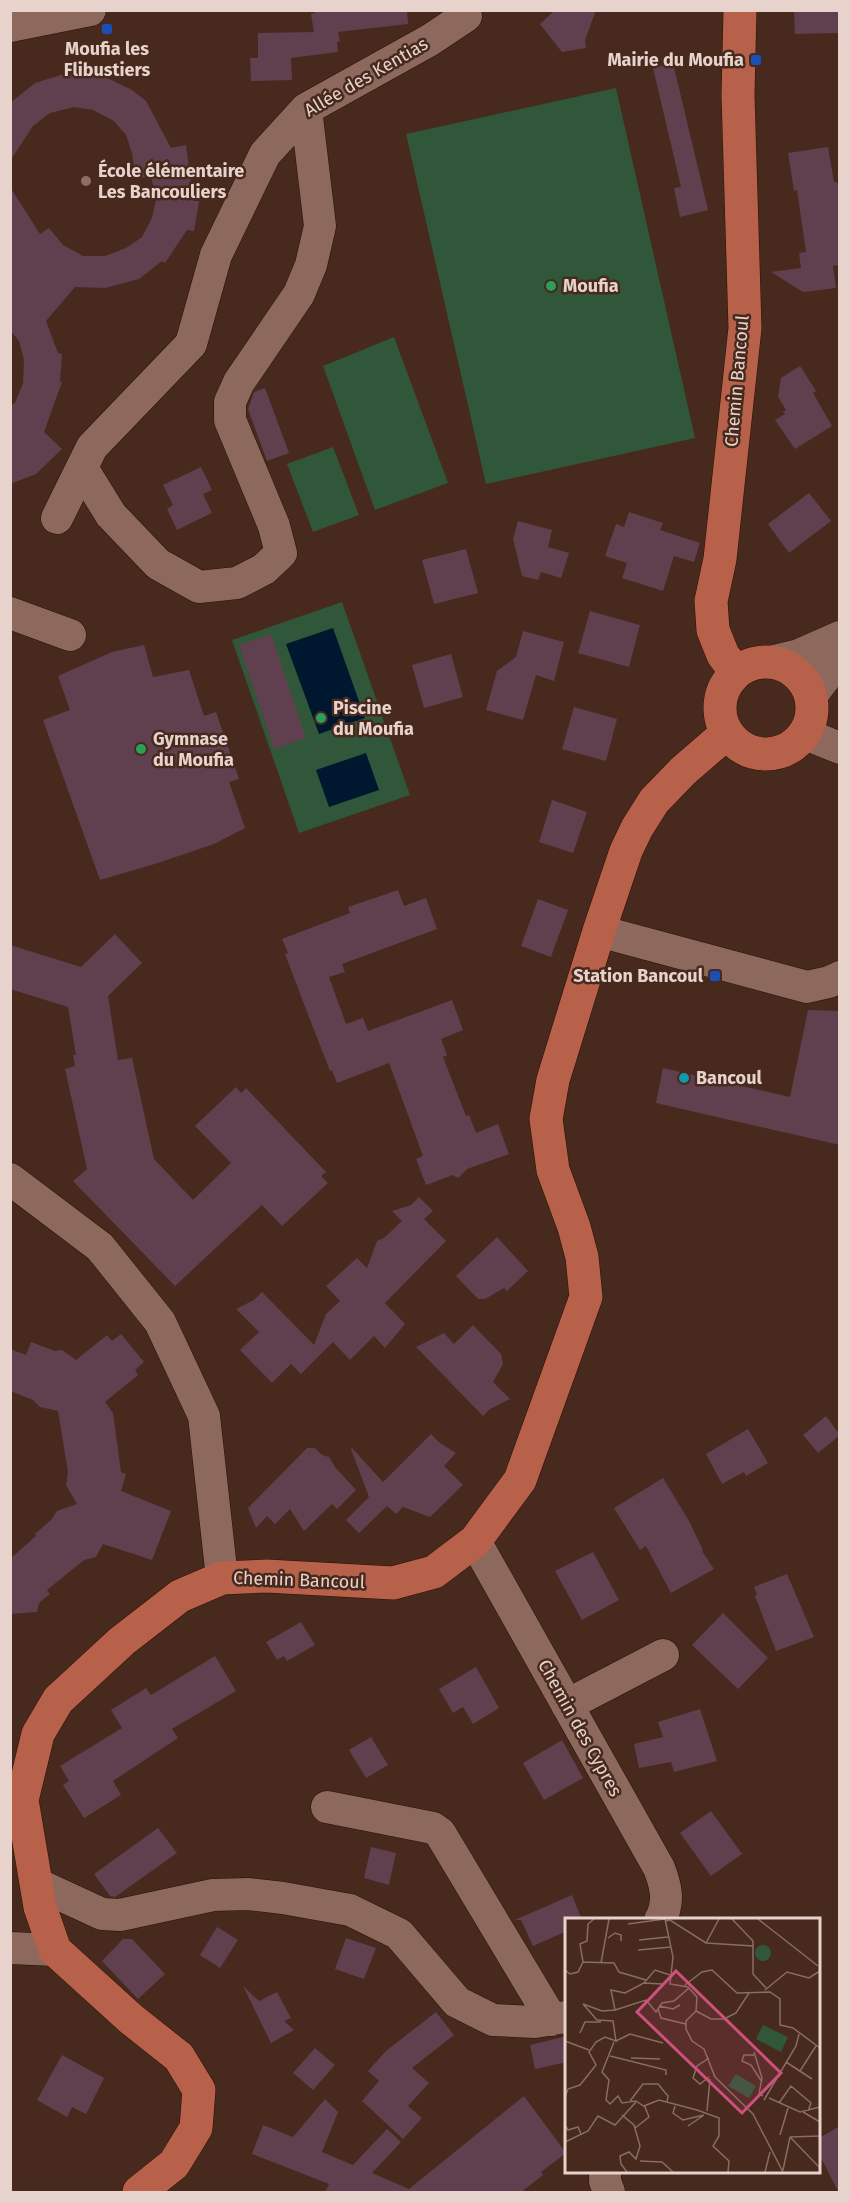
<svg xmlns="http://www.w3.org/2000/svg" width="850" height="2203" font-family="'Fira Sans',sans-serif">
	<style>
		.green { fill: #305739 }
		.water { fill: #00182f }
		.building { fill: #60404e }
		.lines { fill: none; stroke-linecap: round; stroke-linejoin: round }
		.minor-casing { stroke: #2c1006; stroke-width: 33 }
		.major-casing { stroke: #2c1006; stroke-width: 34 }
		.minor { stroke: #8c695c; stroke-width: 32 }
		.major { stroke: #b8614a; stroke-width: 33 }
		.transit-dot { fill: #1a4fb4; stroke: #47291d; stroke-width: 2 }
		.education-dot { fill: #8d6e63; stroke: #47291d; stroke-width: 2 }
		.leisure-dot { fill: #2e9e5b; stroke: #47291d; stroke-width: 2 }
		.culture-dot { fill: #0f9aa8; stroke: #47291d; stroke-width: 2 }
		.labels { text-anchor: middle; stroke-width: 5; stroke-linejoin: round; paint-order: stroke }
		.poi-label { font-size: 18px; font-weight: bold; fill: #e7d3cc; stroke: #47291d; text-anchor: start }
		.street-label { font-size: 18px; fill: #e7d3cc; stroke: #47291d }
		.inset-road { fill: none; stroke: #876d63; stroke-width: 1.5 }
		.view { fill: #cd507d; fill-opacity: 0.15; stroke: #cd507d; stroke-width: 3 }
		.inset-edge { fill: none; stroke: #e7d3cc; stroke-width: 3 }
	</style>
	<rect width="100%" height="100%" fill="#47291d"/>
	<path class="green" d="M 616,88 L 695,438 L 486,484 L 406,134 Z
		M 394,337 L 448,483 L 375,510 L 323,366 Z
		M 333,447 L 359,515 L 313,532 L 287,464 Z
		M 342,602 L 410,795 L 299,833 L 232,640 Z"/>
	<path class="water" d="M 333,628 L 365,718 L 319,734 L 286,644 Z
		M 366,753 L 379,790 L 329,807 L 316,770 Z"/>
	<path class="building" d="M 315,10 L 407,10 L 408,24 L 338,32 L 340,41 L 337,42 L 338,52 L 291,58 L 292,80 L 251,81 L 250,58 L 258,58 L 258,33 L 314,32 L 311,14 L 315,13 Z
		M 555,10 L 596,10 L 585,40 L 586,48 L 562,52 L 540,24 Z
		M 794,10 L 840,10 L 840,33 L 795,34 Z
		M 673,63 L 708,210 L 680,217 L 674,188 L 681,187 L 653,68 Z
		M 95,72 L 132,90 L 146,101 L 171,148 L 186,145 L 193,201 L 199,201 L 194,231 L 187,230 L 165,263 L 162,261 L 139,279 L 105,288 L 75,287 L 46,321 L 58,353 L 62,354 L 60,381 L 62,382 L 44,432 L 62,449 L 36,474 L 10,484 L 10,406 L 15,403 L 23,383 L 24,360 L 19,341 L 10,330 L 10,187 L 40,234 L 49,228 L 63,245 L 83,256 L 105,256 L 126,248 L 142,237 L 152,218 L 156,200 L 151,176 L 136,179 L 132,153 L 126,135 L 114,121 L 93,110 L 74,107 L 50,113 L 33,126 L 10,161 L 10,103 L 35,83 L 64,74 L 93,77 Z
		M 828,147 L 834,182 L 837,182 L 840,197 L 840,265 L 833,266 L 836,288 L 803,292 L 771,272 L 801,268 L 799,253 L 806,252 L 797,190 L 794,191 L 788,153 Z
		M 800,366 L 816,391 L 813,393 L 832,426 L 795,449 L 775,420 L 785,414 L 783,412 L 786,410 L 778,397 L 781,378 Z
		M 265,388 L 289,453 L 267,461 L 248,409 L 254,392 Z
		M 201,467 L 212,490 L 203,494 L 212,513 L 177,530 L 167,509 L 173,505 L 163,485 Z
		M 809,493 L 831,521 L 789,553 L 768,524 Z
		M 629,512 L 663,523 L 660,530 L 700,543 L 694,562 L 674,556 L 663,591 L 622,578 L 627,563 L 605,556 L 616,524 L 624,527 Z
		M 518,521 L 552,530 L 548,547 L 569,553 L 561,578 L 541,572 L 538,580 L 522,576 L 513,539 Z
		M 466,549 L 478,593 L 434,604 L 422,560 Z
		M 590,611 L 640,625 L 629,667 L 578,653 Z
		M 523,631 L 564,642 L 554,681 L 536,675 L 523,720 L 486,710 L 497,671 L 516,657 Z
		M 271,634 L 306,738 L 274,749 L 239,645 Z
		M 144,645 L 153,677 L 189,670 L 204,716 L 216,712 L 239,779 L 229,782 L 245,828 L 214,844 L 158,863 L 100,880 L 43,720 L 70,710 L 58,676 L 112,652 Z
		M 451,654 L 463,697 L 424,708 L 412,665 Z
		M 574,707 L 617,719 L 606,761 L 562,749 Z
		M 552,800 L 587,812 L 573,853 L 539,842 Z
		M 398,890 L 404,906 L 426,898 L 437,929 L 342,964 L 345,972 L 329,977 L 346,1024 L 363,1018 L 368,1031 L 452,1000 L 463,1030 L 441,1039 L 447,1055 L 443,1057 L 466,1116 L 469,1115 L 476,1133 L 498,1124 L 509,1154 L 467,1169 L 458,1178 L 453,1175 L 426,1185 L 416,1159 L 423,1156 L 389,1063 L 337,1083 L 332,1070 L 330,1071 L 307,1012 L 285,954 L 288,953 L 282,939 L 350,913 L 348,907 Z
		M 538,899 L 568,910 L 551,957 L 521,946 Z
		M 115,934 L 142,963 L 108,996 L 118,1060 L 132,1058 L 154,1159 L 193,1200 L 231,1163 L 195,1126 L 236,1087 L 241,1093 L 246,1088 L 326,1172 L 321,1176 L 328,1183 L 282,1226 L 262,1205 L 175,1286 L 73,1181 L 87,1169 L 65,1069 L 75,1066 L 73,1055 L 76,1055 L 68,1007 L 10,989 L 10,945 L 81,967 Z
		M 808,1010 L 840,1011 L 840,1145 L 656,1103 L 663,1068 L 790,1097 Z
		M 419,1197 L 433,1211 L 424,1219 L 446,1241 L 385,1303 L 405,1324 L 385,1348 L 374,1336 L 350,1360 L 333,1342 L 301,1374 L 291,1364 L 272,1383 L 240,1350 L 259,1332 L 236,1309 L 254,1300 L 262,1292 L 314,1345 L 326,1314 L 340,1301 L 326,1286 L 357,1258 L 367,1268 L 377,1241 L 384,1238 L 402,1221 L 392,1211 L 411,1205 Z
		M 497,1237 L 528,1271 L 507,1291 L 504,1288 L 485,1299 L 478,1299 L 456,1276 Z
		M 473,1325 L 501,1354 L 503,1364 L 493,1382 L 510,1399 L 490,1409 L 483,1416 L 416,1347 L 444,1333 L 454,1344 Z
		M 121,1334 L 144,1362 L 135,1370 L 138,1375 L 105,1402 L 113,1413 L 121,1472 L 126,1474 L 121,1491 L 171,1511 L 152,1560 L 103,1544 L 96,1557 L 84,1560 L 47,1590 L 50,1594 L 39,1603 L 37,1612 L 10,1614 L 10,1559 L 36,1536 L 35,1534 L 51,1520 L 57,1511 L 77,1504 L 66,1485 L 68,1472 L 58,1411 L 40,1407 L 33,1400 L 10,1391 L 10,1349 L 26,1355 L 31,1342 L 55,1351 L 62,1350 L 76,1360 L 107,1335 L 112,1341 Z
		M 826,1416 L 840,1435 L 818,1453 L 803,1435 Z
		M 748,1429 L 768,1463 L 746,1476 L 744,1472 L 722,1484 L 706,1454 Z
		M 431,1434 L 440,1443 L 456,1453 L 444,1466 L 463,1485 L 430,1517 L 403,1507 L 396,1514 L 387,1506 L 359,1533 L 346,1520 L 369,1497 L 351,1449 L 352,1448 L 383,1482 Z
		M 307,1448 L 315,1448 L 322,1455 L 329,1457 L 335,1467 L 356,1490 L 337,1509 L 332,1504 L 304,1531 L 290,1509 L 275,1524 L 267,1516 L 256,1528 L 248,1508 Z
		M 663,1478 L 689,1521 L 703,1550 L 702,1551 L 714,1569 L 671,1593 L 646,1546 L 640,1550 L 614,1508 Z
		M 593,1552 L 619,1600 L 582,1620 L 555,1571 Z
		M 787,1574 L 814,1637 L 776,1651 L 755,1596 L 757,1595 L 754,1587 Z
		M 723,1613 L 768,1658 L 738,1689 L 692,1645 Z
		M 301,1622 L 315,1645 L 287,1661 L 284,1656 L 277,1660 L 266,1642 Z
		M 215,1656 L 236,1691 L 172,1729 L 178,1738 L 113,1781 L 121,1795 L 84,1818 L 63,1785 L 69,1781 L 60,1766 L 122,1728 L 111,1710 L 146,1688 L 151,1695 Z
		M 476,1667 L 499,1708 L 473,1724 L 463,1707 L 453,1713 L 439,1689 Z
		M 700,1709 L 717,1761 L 674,1772 L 671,1762 L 639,1768 L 634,1744 L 663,1737 L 658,1722 Z
		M 371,1737 L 388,1765 L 366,1778 L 349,1750 Z
		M 562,1740 L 583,1778 L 544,1800 L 523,1763 Z
		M 711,1811 L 742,1854 L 711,1876 L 680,1833 Z
		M 158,1828 L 177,1853 L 115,1897 L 110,1896 L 94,1874 Z
		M 371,1847 L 396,1853 L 389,1885 L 364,1878 Z
		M 572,1895 L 582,1920 L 567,1920 L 567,1931 L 533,1946 L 521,1920 L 515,1920 Z
		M 217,1927 L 238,1940 L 220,1968 L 200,1955 Z
		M 346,1938 L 376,1948 L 364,1979 L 335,1969 Z
		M 123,1939 L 132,1939 L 165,1974 L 138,1999 L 102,1961 Z
		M 243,1986 L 259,2001 L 277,1992 L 291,2018 L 284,2021 L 294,2030 L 271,2043 Z
		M 436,2012 L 454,2035 L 412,2068 L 429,2083 L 408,2106 L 422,2118 L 403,2139 L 362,2101 L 379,2081 L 368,2071 L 386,2051 Z
		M 567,2036 L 567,2062 L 535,2069 L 530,2045 Z
		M 315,2048 L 335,2065 L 313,2090 L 293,2073 Z
		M 62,2055 L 104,2078 L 86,2114 L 72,2107 L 67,2117 L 37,2100 Z
		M 524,2096 L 566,2153 L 541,2172 L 543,2175 L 520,2193 L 325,2193 L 329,2184 L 252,2154 L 263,2125 L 293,2137 L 325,2099 L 338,2112 L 322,2152 L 353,2165 L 387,2129 L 401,2142 L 372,2173 L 409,2189 Z
		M 840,2126 L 840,2193 L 839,2193 L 819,2154 L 819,2138 Z"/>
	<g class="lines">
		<g class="minor-casing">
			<path id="minor" d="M 10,26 L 90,10
				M 82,468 L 111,515 L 158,564 L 199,587 L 237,583 L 264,569 L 281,553 L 274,526 L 230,420 L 230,402 L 239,382 L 299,294 L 311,265 L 320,226 L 306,109
				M 57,518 L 92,447 L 191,344 L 216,255 L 265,154 L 306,109 L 430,40 L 466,16 L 463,10
				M 10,613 L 70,635
				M 774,661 L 799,655 L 840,637
				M 811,696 L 840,658
				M 805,734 L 840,748
				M 599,931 L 807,987 L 829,982 L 840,977
				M 10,1179 L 100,1247 L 160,1322 L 204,1416 L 222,1578
				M 475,1541 L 659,1868 C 666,1886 670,1902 660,1920
				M 567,1705 L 663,1655
				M 327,1807 L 433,1828 L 440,1833 L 552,2020
				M 37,1884 L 102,1914 L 120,1915 L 213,1895 L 248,1894 L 283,1898 L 350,1910 L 399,1934 L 457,2002 L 493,2020 L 535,2022 L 566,2017
				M 10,1948 L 55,1950
				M 605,2172 L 605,2181 L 609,2192"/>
		</g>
		<g class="major-casing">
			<path id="major" d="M720 708a46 46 0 1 1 92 0a46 46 0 1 1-92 0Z
				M 736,672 L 723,655 L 713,630 L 711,601 L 720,559 L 745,328 L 738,95 L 740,10
				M 139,2192 L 174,2164 L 196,2128 L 199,2090 L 179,2057 L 131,2019 L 55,1950 L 40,1907 L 22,1800 L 38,1734 L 58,1700 L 122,1641 L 180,1596 L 222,1578 L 267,1576 L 393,1583 L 434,1572 L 475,1541 L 520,1480 L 586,1297 L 582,1257 L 574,1227 L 553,1170 L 546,1119 L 553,1080 L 599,931 L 626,851 L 637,828 L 654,801 L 683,771 L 727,733"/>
		</g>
		<use href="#minor" class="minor"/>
		<use href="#major" class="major"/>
	</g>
	<g class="transit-dot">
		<rect x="101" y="23" width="12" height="12" rx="3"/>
		<rect x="750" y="54" width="12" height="12" rx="3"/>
		<rect x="709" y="970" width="12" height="12" rx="3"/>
	</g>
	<circle class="education-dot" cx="86" cy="181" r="6"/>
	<g class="leisure-dot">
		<circle cx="551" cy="286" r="6"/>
		<circle cx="321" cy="718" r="6"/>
		<circle cx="141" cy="749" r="6"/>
	</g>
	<circle class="culture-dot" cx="684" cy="1078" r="6"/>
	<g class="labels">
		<g class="poi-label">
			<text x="107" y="55" text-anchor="middle">Moufia les<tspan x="107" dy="21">Flibustiers</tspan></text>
			<text x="744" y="66" text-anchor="end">Mairie du Moufia</text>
			<text x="98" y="177">École élémentaire<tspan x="98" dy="21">Les Bancouliers</tspan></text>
			<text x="563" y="292">Moufia</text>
			<text x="333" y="714">Piscine<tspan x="333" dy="21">du Moufia</tspan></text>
			<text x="153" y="745">Gymnase<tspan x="153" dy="21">du Moufia</tspan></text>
			<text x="703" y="982" text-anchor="end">Station Bancoul</text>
			<text x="696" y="1084">Bancoul</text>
		</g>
		<g class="street-label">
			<text transform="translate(366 77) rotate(-30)" y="6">Allée des Kentias</text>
			<text transform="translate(737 381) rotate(-85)" y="6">Chemin Bancoul</text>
			<text transform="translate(299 1580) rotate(2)" y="6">Chemin Bancoul</text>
			<text transform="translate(580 1728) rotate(61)" y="6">Chemin des Cypres</text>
		</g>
	</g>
	<g transform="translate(565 1918)">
		<rect width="255" height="255" fill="#47291d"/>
		<path d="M190 35a8 8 0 1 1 16 0a8 8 0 1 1-16 0ZM 198,107 L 223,119 L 216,134 L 191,121 ZM 171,156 L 191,168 L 184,180 L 163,168 Z" fill="#305739"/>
		<path class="inset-road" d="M 100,1 L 108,39 L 105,66 L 123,69 L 132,79 L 131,93 L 121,103 L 121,111 L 127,123 L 139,131 L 150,159 L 188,196 L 218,254M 167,1 L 188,23 L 188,56 L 201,70M 193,1 L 253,48M 101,3 L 105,2 L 141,25 L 188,28M 63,6 L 100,1M 43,20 L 50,15 L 56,17 L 56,23M 74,22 L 103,19M 141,25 L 154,1M 73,32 L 106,29M 18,44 L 49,45 L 54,54 L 81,62M 36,45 L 44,1M 0,52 L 5,56 L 13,54 L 18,44 L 15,26 L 22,23 L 23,6 L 29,1M 79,65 L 97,66M 120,67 L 137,54 L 147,52 L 172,75 L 205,74 L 215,81 L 215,107 L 228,110 L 255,130M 200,72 L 222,54 L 244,60 L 255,53M 94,88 L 108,91 L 115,87M 93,91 L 96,100 L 121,106M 50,92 L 81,82 L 91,94 L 97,85 L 109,83 L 124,70M 131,93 L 146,101 L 159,101 L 171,95 L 184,75M 15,115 L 20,104 L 36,104M 0,123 L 24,132M 51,123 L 65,116 L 98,125M 49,124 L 37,154 L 44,162 L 41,182 L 45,186 L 53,178 L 57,185 L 71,183M 189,134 L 197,160 L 194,176 L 198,178M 189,137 L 179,137 L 177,143 L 186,147 L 197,164M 45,138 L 101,152 L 101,157M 66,140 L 95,141M 221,144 L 247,161M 235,153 L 251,128M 144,159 L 135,166 L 128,160 L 132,148 L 144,140M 0,179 L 3,171 L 15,167 L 31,147 L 24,134 L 31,124 L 40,119 L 51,123 L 48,103 L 32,102 L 18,86 L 37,93 L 50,92 L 46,72 L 60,75 L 79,65 L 90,52 L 105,57M 204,180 L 235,194 L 255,189M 199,182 L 231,128 L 234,116M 65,183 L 78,166 L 93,166 L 103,178 L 102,184M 214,185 L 226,168 L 246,185 L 243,193M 79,188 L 94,182 L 132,192M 110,188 L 108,195 L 118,202 L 139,197M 132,192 L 154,200 L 154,218 L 148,228 L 164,243 L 163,254M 142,193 L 145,161M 238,194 L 255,204M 57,197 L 69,207 L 75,228 L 71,241 L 64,234 L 55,238 L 56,246 L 62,254M 0,207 L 3,212 L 13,209 L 16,216M 123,208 L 139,197M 70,210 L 84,199 L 80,189 L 71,183M 215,217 L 223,190M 225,219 L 255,250M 225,219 L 255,218M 0,224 L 23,213 L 33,198 L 50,207 L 71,184M 75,243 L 97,244 L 108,254M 218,252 L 225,219M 200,254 L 205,234"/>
		<path class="view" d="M 111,53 L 216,155 L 177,195 L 72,94 Z"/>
		<rect width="255" height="255" class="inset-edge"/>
	</g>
	<rect width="850" height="2203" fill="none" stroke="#e7d3cc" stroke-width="24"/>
</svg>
